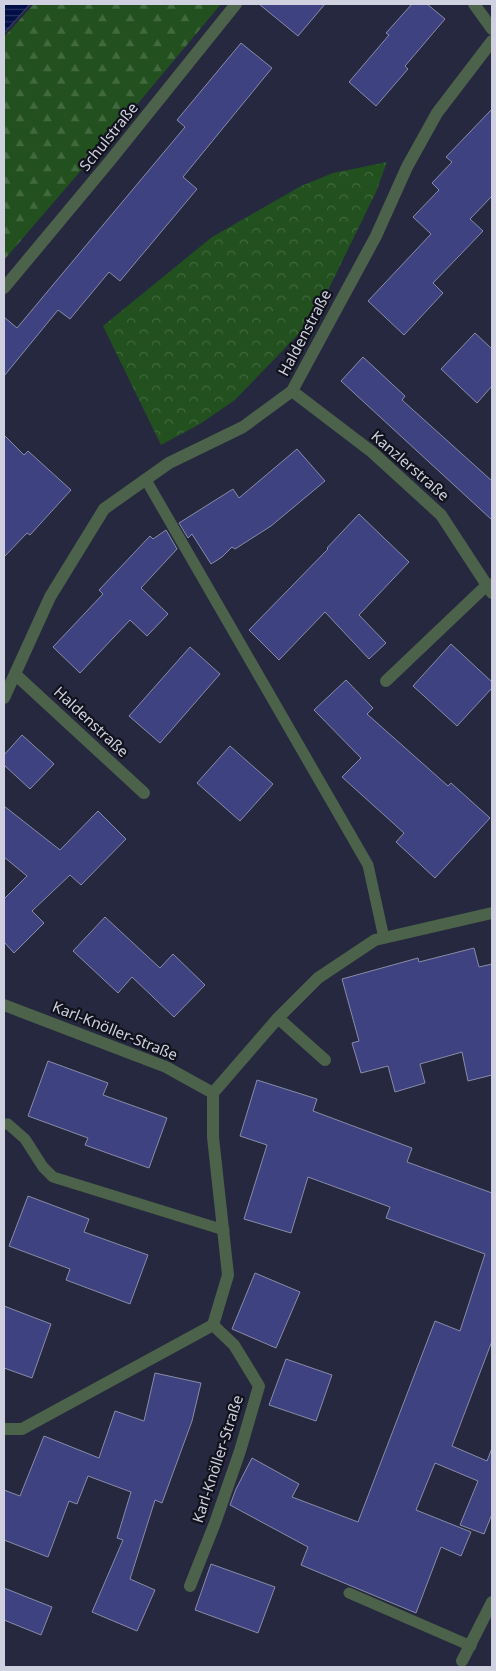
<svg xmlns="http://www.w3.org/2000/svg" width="496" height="1671" font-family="'Noto Sans',sans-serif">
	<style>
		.forest { fill: url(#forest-firs) }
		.park { fill: url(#park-crowns) }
		.water { fill: url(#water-rules); stroke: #3e4974 }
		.building { fill: #3f4280; stroke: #888ca8 }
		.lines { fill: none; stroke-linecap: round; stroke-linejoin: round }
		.lane { stroke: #4c624a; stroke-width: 11 }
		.street { stroke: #4c624a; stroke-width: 12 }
		.labels { text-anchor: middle; stroke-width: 4.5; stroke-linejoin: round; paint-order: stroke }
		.street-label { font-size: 15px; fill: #cfd1e0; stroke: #11121c }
	</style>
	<defs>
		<pattern id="forest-firs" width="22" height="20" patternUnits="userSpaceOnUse" patternTransform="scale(1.25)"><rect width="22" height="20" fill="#22501e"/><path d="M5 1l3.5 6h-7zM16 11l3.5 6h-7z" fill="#41683e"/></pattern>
		<pattern id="park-crowns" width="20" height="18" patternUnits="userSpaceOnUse" patternTransform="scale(1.25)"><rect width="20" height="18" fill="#22501e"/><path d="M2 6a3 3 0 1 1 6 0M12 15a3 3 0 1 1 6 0" fill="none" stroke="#41683e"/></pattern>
		<pattern id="water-rules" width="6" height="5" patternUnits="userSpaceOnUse" patternTransform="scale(1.25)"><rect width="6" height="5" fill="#000f45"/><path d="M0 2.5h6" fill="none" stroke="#243160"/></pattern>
	</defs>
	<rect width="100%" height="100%" fill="#25283e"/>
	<path class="forest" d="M 34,4 L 221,4 L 115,131 L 4,260 L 4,37 Z"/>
	<path class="park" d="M 387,162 L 376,192 L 315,317 L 235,400 L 200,424 L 161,445 L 103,326 L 212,237 L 301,186 L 333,173 Z"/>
	<path class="water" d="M 4,4 L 30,4 L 4,33 Z"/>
	<path class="building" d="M 259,4 L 325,4 L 298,36 Z
		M 412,4 L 427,4 L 445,19 L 405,66 L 408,69 L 376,106 L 349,82 L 389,35 L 386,33 Z
		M 241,43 L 272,68 L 183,177 L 197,189 L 120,281 L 109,272 L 70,319 L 58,310 L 4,376 L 4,317 L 17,328 L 185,127 L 177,120 Z
		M 492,109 L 492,196 L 470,219 L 483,231 L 433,283 L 443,293 L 404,335 L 368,301 L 431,234 L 413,217 L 439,190 L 432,183 L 452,162 L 446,157 Z
		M 475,333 L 492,349 L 492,386 L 477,403 L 441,369 Z
		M 363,357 L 405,396 L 402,400 L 492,481 L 492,520 L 341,381 Z
		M 4,435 L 24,455 L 28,451 L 71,490 L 30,535 L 27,533 L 4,557 Z
		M 297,449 L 325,481 L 271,526 L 235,549 L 232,547 L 222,557 L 211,564 L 192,534 L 188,538 L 179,523 L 233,489 L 239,498 Z
		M 359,514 L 409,562 L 359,615 L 386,643 L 369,659 L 325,612 L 279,660 L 249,630 L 328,549 L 327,548 Z
		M 166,530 L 177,549 L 141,588 L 168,614 L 147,636 L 130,620 L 80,673 L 53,647 L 103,594 L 99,590 L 150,536 L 153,539 Z
		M 451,644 L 492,682 L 492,688 L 457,726 L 413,686 Z
		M 190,647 L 220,674 L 160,743 L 129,716 Z
		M 346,680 L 373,708 L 367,714 L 448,786 L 451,783 L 490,818 L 435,878 L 396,842 L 404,833 L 342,777 L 361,758 L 314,710 Z
		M 22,735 L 54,764 L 30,789 L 4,765 L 4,755 Z
		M 230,746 L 273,784 L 240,821 L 197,783 Z
		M 4,806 L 60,850 L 98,811 L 126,839 L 81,885 L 70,875 L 32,911 L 44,923 L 14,953 L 4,942 L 4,899 L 27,876 L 4,857 Z
		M 105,917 L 160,968 L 173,954 L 205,985 L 174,1017 L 132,977 L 118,993 L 73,951 Z
		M 474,948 L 479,967 L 492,964 L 492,1075 L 468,1081 L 462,1052 L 420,1064 L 425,1083 L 395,1092 L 388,1066 L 361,1073 L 352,1043 L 359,1041 L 342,979 L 418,958 L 419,962 Z
		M 48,1061 L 108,1083 L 103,1095 L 167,1118 L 149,1168 L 85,1145 L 88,1138 L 28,1116 Z
		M 257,1080 L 317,1099 L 313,1111 L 412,1148 L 407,1162 L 492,1193 L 492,1341 L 452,1446 L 487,1461 L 492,1448 L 492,1514 L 484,1534 L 460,1525 L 478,1481 L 435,1463 L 416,1510 L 471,1532 L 461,1556 L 441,1547 L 416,1613 L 301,1565 L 308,1547 L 230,1505 L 236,1489 L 252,1458 L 299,1484 L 292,1497 L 358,1522 L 435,1321 L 460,1331 L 485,1254 L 386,1218 L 390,1207 L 308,1177 L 291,1233 L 244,1219 L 267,1145 L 240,1136 Z
		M 28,1196 L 89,1219 L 84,1232 L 148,1255 L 130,1304 L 66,1280 L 70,1269 L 9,1246 Z
		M 255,1273 L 300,1292 L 276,1348 L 232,1329 Z
		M 4,1306 L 51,1324 L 32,1378 L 4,1368 Z
		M 286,1359 L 332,1375 L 316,1421 L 269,1405 Z
		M 155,1373 L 201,1383 L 192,1421 L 162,1503 L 155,1500 L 130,1579 L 155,1590 L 137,1631 L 92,1612 L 123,1540 L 117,1538 L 131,1492 L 88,1476 L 77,1504 L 69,1501 L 48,1557 L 4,1540 L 4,1490 L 20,1496 L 44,1436 L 99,1458 L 115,1411 L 144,1421 Z
		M 211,1564 L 275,1587 L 258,1633 L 195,1610 Z
		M 4,1588 L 52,1607 L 41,1635 L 4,1620 Z"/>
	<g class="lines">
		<path class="lane" d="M 146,480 L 368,865 L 384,938
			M 4,1124 L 8,1124 L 25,1139 L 43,1167 L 53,1177 L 224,1230
			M 349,1593 L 471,1646"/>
		<path class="street" d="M 474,4 L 492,29
			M 4,288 L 109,162 L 236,4
			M 292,391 L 372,452 L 441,515 L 492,593
			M 16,675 L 144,793
			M 386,681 L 488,584
			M 4,698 L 50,597 L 104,509 L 169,463 L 243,427 L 292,391 L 376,236 L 407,167 L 437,113 L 492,41
			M 4,1005 L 166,1067 L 213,1093
			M 278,1018 L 325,1060
			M 4,1429 L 22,1429 L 213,1325 L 228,1275 L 213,1137 L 213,1093 L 278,1018 L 318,978 L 375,940 L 492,913
			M 190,1586 L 215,1523 L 240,1451 L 259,1386 L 234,1345 L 213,1325
			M 462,1661 L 492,1602"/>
	</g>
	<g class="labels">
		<g class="street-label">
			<text transform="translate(109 137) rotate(-51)" y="5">Schulstraße</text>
			<text transform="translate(305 333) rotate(-62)" y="5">Haldenstraße</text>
			<text transform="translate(410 466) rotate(41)" y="5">Kanzlerstraße</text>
			<text transform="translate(91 722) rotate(43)" y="5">Haldenstraße</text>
			<text transform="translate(115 1031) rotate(22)" y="5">Karl-Knöller-Straße</text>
			<text transform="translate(218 1459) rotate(-72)" y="5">Karl-Knöller-Straße</text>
		</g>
	</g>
	<rect width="496" height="1671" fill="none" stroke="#cfd1e0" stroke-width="10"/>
</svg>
